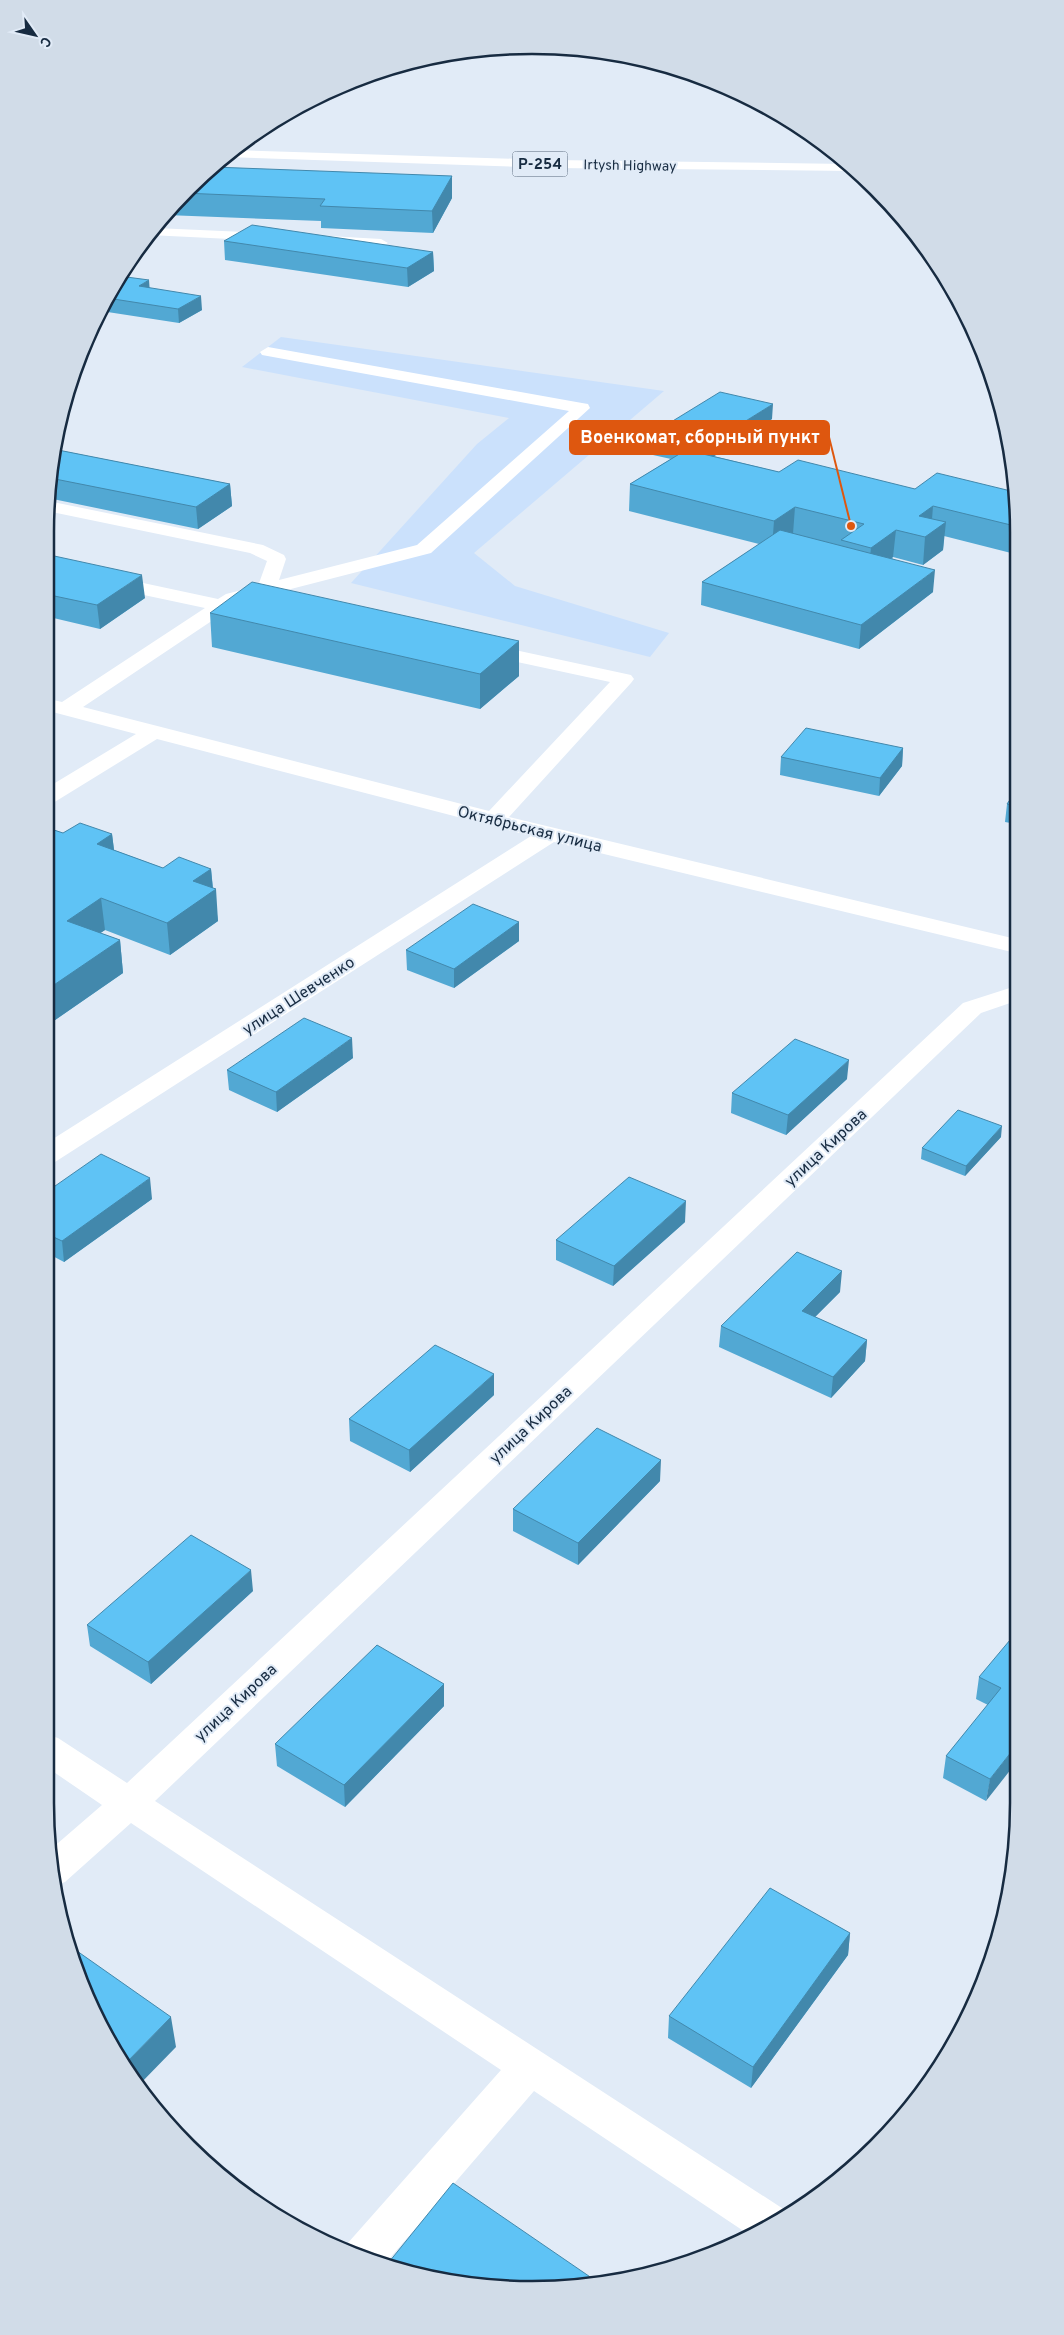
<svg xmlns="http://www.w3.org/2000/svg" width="1064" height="2335" font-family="Overpass,sans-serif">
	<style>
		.built { fill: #cbe1fc }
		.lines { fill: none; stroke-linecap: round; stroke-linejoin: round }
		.minor { fill: #fff; fill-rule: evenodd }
		.highway { fill: #fff; fill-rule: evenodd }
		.wall { fill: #52a8d3 }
		.shaded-wall { fill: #4288ac }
		.building { fill: #5fc3f5; stroke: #4288ac }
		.labels { text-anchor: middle; stroke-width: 4; stroke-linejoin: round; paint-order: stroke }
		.far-street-label { font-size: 14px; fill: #172b41; stroke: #e1ebf7 }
		.shield { fill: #e1ebf7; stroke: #546578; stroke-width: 1 }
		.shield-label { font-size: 15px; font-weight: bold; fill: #172b41 }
		.street-label { font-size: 16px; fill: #172b41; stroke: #e1ebf7 }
		.rim { fill: none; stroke: #172b41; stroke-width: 2.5 }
		.leader { fill: none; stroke: #de570f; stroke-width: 2 }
		.callout-dot { fill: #de570f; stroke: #e1ebf7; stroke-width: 2 }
		.callout { fill: #de570f; stroke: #de570f; stroke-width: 2 }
		.callout-label { font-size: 18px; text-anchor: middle; font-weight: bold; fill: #fff }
	</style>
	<rect width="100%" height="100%" fill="#e1ebf7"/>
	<path class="built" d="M 281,337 L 664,391 L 474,553 L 515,586 L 669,633 L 650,657 L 351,583 L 477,444 L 509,418 L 242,367 Z"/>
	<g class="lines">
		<path class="minor" d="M 155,228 L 270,233 L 277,237 L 270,241 L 149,235 Z
			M 328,236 L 381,239 L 388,243 L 381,247 L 323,243 L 321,240 L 323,237 Z
			M 268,347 L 582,403 L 588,404 L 590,408 L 431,553 L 240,602 L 83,707 L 489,811 L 610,682 L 475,653 L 472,649 L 475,645 L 482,643 L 631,675 L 634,679 L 631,683 L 509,817 L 1016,939 L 1016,953 L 554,842 L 55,1162 L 45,1164 L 45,1144 L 531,836 L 157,739 L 53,803 L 45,805 L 45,789 L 136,734 L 45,710 L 45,698 L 62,702 L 205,608 L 45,574 L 45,562 L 218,599 L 226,594 L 258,586 L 267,561 L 250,553 L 47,511 L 48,501 L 263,545 L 284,555 L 286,559 L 279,580 L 417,545 L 569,411 L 262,355 L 260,352 Z
			M 1016,986 L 1016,1001 L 981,1013 L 155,1801 L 788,2212 L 790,2215 L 751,2236 L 534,2091 L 383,2266 L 344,2250 L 347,2244 L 501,2070 L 131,1823 L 65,1882 L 53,1886 L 50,1850 L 102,1805 L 45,1766 L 45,1734 L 58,1738 L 127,1783 L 963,1003 Z"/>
		<path class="highway" d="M 233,150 L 552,160 L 847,164 L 854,171 L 552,168 L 225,157 Z"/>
	</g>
	<path class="wall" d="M 452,176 L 452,198 L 433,233 L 321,228 L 321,221 L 166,215 L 187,188 Z
		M 224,241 L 433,252 L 434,271 L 408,287 L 225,260 Z
		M 119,276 L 150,288 L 202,310 L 179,323 L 101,311 Z
		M 772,419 L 713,456 L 779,472 L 915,489 L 1015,492 L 1015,554 L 944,536 L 943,550 L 923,565 L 893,557 L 892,558 L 933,592 L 859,649 L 701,605 L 702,582 L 759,544 L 629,511 L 630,484 L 671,459 L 644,453 L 645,438 Z
		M 53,449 L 230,484 L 232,506 L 198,529 L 48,498 Z
		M 45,554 L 145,598 L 100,629 L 45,616 Z
		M 210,613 L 519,641 L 519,676 L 480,709 L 212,647 Z
		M 903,748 L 902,766 L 879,796 L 780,775 L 781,757 Z
		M 1016,791 L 1016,824 L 1005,822 L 1007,804 Z
		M 45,827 L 63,833 L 112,834 L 114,850 L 163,868 L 211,869 L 213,888 L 218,921 L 170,955 L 105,930 L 100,933 L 120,940 L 123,973 L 45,1027 Z
		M 519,922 L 519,941 L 454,988 L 407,970 L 406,950 Z
		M 353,1058 L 277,1112 L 229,1090 L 227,1070 Z
		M 847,1079 L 786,1135 L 731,1113 L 732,1093 Z
		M 1001,1137 L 965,1176 L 921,1159 L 922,1148 Z
		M 45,1193 L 152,1199 L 64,1262 L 45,1252 Z
		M 685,1222 L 613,1286 L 556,1260 L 556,1240 Z
		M 840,1292 L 815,1317 L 867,1340 L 865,1361 L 831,1398 L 719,1347 L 721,1326 Z
		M 494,1395 L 410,1472 L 350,1441 L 349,1419 Z
		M 660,1481 L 578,1565 L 513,1531 L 513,1509 Z
		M 253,1591 L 151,1684 L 90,1646 L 87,1625 Z
		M 1018,1645 L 986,1801 L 943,1778 L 946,1756 L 988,1705 L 976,1699 L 979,1677 Z
		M 444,1684 L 444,1706 L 345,1807 L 277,1766 L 275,1744 Z
		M 850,1933 L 848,1955 L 751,2088 L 668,2038 L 669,2016 Z"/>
	<path class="shaded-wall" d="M 452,176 L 452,198 L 433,233 L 432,211 Z
		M 433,252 L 434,271 L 408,287 L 407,268 Z
		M 149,280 L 150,294 L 139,286 Z
		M 201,296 L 202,310 L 179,323 L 178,309 Z
		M 773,404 L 772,419 L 699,466 L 699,450 Z
		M 230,484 L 232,506 L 198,529 L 196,507 Z
		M 933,506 L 931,533 L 919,516 Z
		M 795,507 L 793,534 L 772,548 L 774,521 Z
		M 946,522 L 943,550 L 923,565 L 925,537 Z
		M 896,530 L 893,557 L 868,576 L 871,548 Z
		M 935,570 L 933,592 L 859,649 L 861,625 Z
		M 142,575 L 145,598 L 100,629 L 97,605 Z
		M 519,641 L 519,676 L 480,709 L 480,674 Z
		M 903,748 L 902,766 L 879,796 L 880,778 Z
		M 112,834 L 116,866 L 97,844 Z
		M 211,869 L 213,891 L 216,889 L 218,921 L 170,955 L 167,923 L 193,881 Z
		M 101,898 L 105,930 L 71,953 L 67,921 Z
		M 519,922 L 519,941 L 454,988 L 454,969 Z
		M 120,940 L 123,973 L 45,1027 L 45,991 Z
		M 352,1038 L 353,1058 L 277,1112 L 276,1092 Z
		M 849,1060 L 847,1079 L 786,1135 L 788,1115 Z
		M 1002,1126 L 1001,1137 L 965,1176 L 966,1166 Z
		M 150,1178 L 152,1199 L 64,1262 L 62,1241 Z
		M 686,1201 L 685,1222 L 613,1286 L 614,1266 Z
		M 842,1271 L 840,1292 L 800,1332 L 802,1311 Z
		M 867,1340 L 865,1361 L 831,1398 L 833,1377 Z
		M 494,1374 L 494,1395 L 410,1472 L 409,1450 Z
		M 661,1460 L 660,1481 L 578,1565 L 578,1543 Z
		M 251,1570 L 253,1591 L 151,1684 L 148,1662 Z
		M 444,1684 L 444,1706 L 345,1807 L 344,1785 Z
		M 1019,1742 L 1019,1759 L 986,1801 L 990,1779 Z
		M 850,1933 L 848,1955 L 751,2088 L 753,2067 Z
		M 171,2017 L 176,2047 L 138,2086 L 124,2065 Z"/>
	<path class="building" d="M 213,167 L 452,176 L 432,211 L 320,206 L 325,199 L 183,193 L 187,188 Z
		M 252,225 L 433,252 L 407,268 L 224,241 Z
		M 119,276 L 149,280 L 139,286 L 201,296 L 178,309 L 107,298 Z
		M 720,392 L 773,404 L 699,450 L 645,438 Z
		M 53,449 L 230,484 L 196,507 L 50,478 Z
		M 686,450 L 779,472 L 798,460 L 915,489 L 937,473 L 1015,492 L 1015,526 L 933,506 L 919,516 L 946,522 L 925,537 L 896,530 L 871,548 L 841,540 L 864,524 L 795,507 L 774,521 L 630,484 Z
		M 780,530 L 935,570 L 861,625 L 702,582 Z
		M 45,554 L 142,575 L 97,605 L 45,594 Z
		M 252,582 L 519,641 L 480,674 L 210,613 Z
		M 806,728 L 903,748 L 880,778 L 781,757 Z
		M 1016,791 L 1016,806 L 1007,804 Z
		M 80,823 L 112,834 L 97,844 L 163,868 L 179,857 L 211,869 L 193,881 L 216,889 L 167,923 L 101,898 L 67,921 L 120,940 L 45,991 L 45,878 L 47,877 L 45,876 L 45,827 L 63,833 Z
		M 473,904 L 519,922 L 454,969 L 406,950 Z
		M 304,1018 L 352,1038 L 276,1092 L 227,1070 Z
		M 795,1039 L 849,1060 L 788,1115 L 732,1093 Z
		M 958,1110 L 1002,1126 L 966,1166 L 922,1148 Z
		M 101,1154 L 150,1178 L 62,1241 L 45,1233 L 45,1193 Z
		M 629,1177 L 686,1201 L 614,1266 L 556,1240 Z
		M 797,1252 L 842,1271 L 802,1311 L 867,1340 L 833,1377 L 721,1326 Z
		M 435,1345 L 494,1374 L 409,1450 L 349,1419 Z
		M 597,1428 L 661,1460 L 578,1543 L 513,1509 Z
		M 191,1535 L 251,1570 L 148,1662 L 87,1625 Z
		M 1010,1640 L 1018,1645 L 1019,1742 L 990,1779 L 946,1756 L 1001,1688 L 979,1677 Z
		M 377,1645 L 444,1684 L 344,1785 L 275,1744 Z
		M 770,1888 L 850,1933 L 753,2067 L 669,2016 Z
		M 67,1944 L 171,2017 L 124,2065 L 110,2046 L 71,1960 Z
		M 453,2183 L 599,2283 L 532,2290 L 437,2281 L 385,2267 Z"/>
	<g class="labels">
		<g class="far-street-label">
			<text transform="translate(630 165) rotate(1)" y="5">Irtysh Highway</text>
		</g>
		<rect class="shield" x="512.5" y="151.5" width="55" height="25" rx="4"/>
		<g class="shield-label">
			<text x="540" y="169">Р-254</text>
		</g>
		<g class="street-label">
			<text transform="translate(530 828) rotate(14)" y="6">Октябрьская улица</text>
			<text transform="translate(298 995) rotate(-33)" y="6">улица Шевченко</text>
			<text transform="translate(825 1147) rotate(-43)" y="6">улица Кирова</text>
			<text transform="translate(530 1424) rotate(-43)" y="6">улица Кирова</text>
			<text transform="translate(235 1702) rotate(-43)" y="6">улица Кирова</text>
		</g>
	</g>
	<path d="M0 0H1064V2335H0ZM532 54H532A478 478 0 0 1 1010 532V1803A478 478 0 0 1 532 2281H532A478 478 0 0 1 54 1803V532A478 478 0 0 1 532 54Z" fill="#d1dce8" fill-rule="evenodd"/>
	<path class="rim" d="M532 54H532A478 478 0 0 1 1010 532V1803A478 478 0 0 1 532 2281H532A478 478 0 0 1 54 1803V532A478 478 0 0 1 532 54Z"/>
	<path class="leader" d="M851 526L829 437"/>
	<circle class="callout-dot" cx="851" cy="526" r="5"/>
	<rect class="callout" x="570" y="421" width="259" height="33" rx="5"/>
	<g class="callout-label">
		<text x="700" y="443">Военкомат, сборный пункт</text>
	</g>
	<g transform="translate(35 35) rotate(124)" stroke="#e1ebf7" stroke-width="4" paint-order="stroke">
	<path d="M0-4L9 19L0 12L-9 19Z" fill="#172b41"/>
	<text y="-8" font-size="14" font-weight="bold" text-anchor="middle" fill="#172b41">С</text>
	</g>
</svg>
